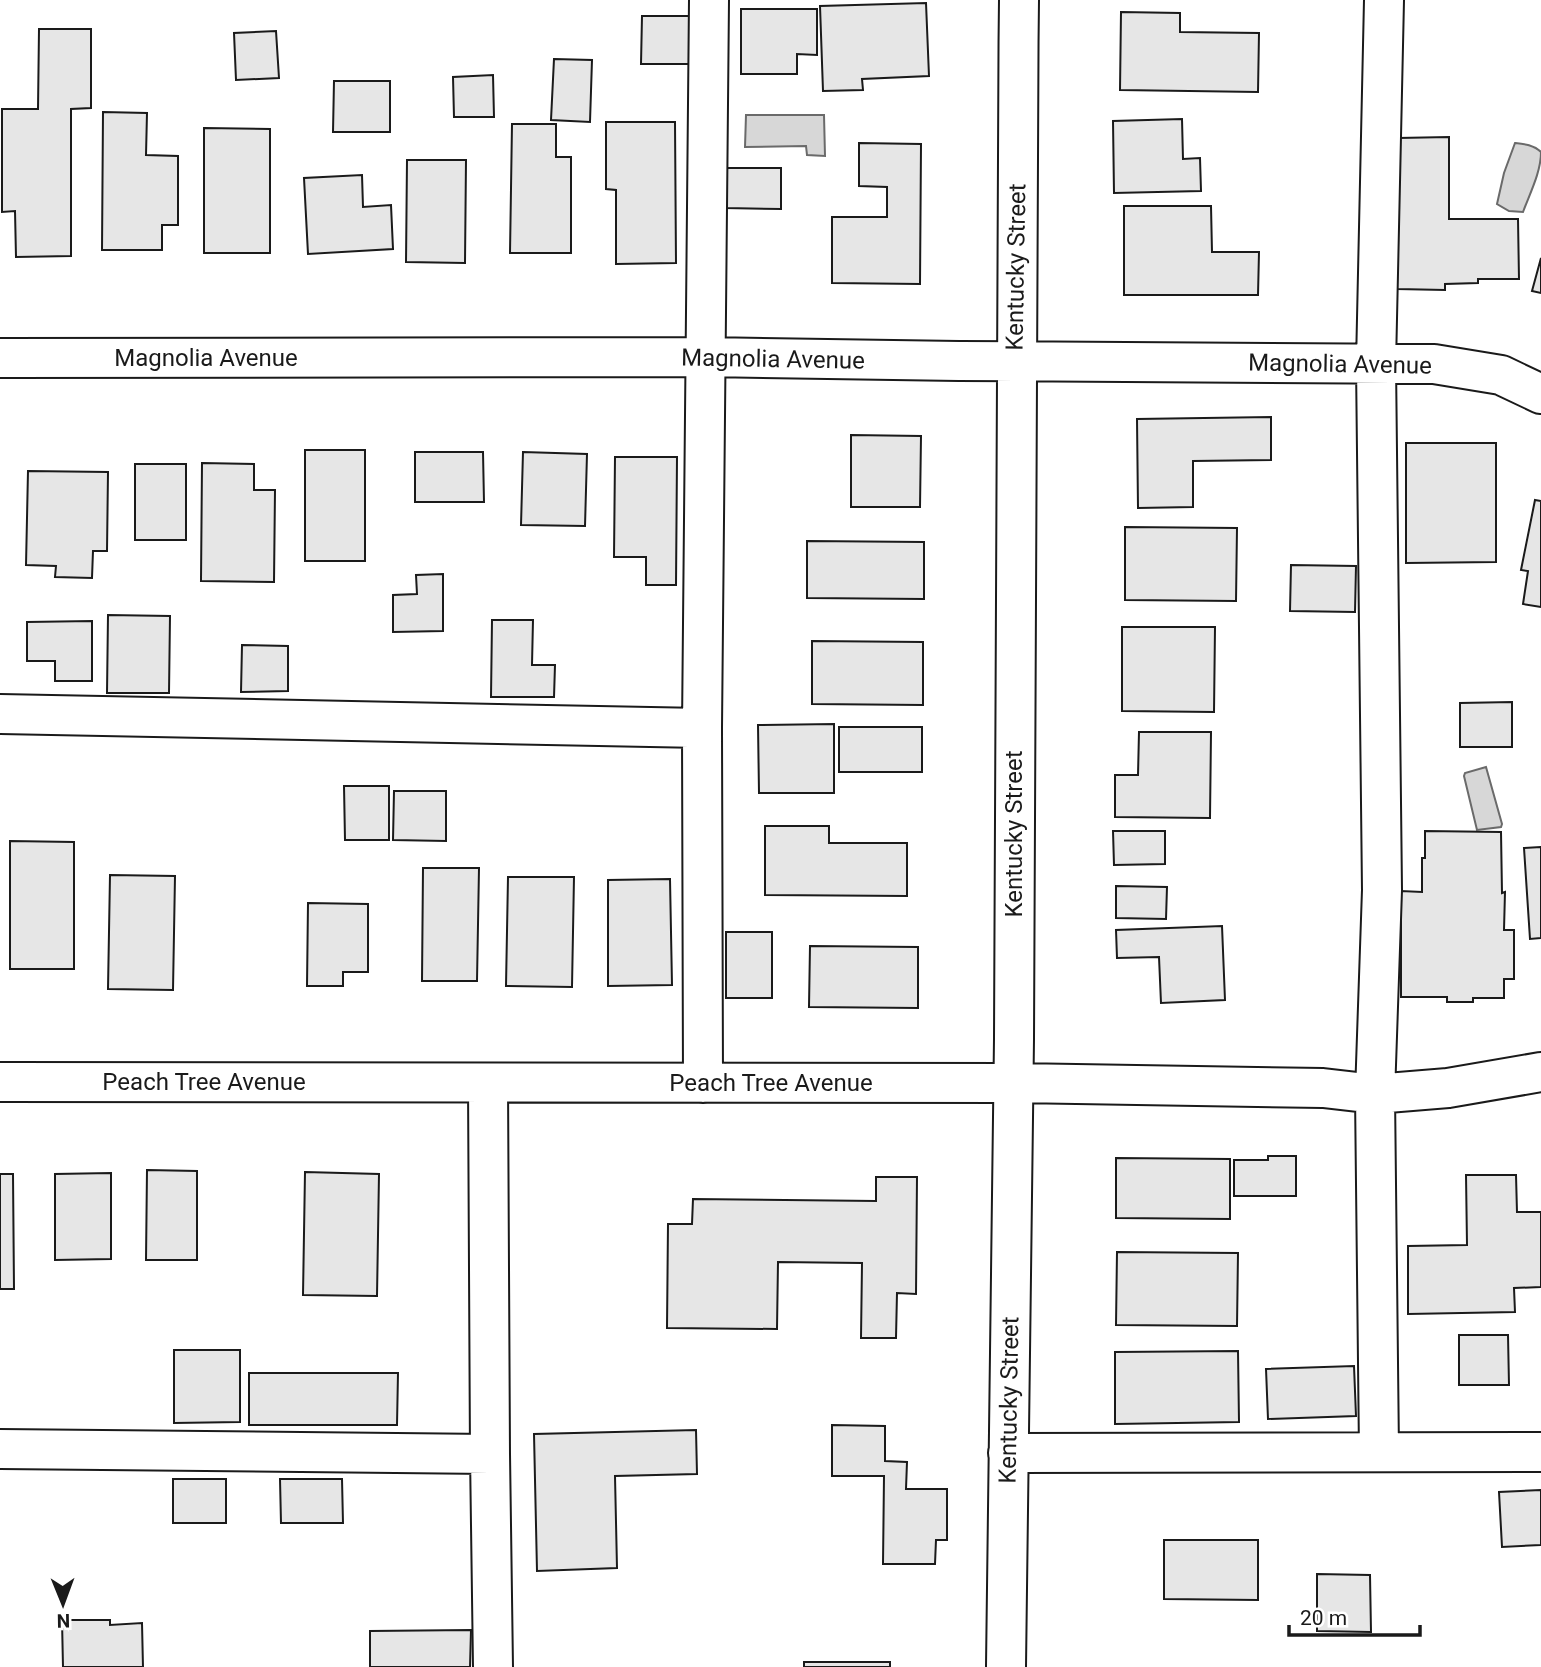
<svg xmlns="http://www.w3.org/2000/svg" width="1541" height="1667" font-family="Roboto,sans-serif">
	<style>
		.water { fill: #d7d7d7; stroke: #6a6a6a; stroke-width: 2 }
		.building { fill: #e6e6e6; stroke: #1a1a1a; stroke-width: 2 }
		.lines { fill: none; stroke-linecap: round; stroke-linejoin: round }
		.minor-casing { stroke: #1a1a1a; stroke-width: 42 }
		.minor { stroke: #fff; stroke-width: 38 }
		.labels { text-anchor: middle; stroke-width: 5; stroke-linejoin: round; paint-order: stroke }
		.street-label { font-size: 24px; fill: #1a1a1a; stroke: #fff }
	</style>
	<rect width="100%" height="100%" fill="#fff"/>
	<path class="water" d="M 746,115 L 824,115 L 825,156 L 807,155 L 806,146 L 745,147 Z
		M 1515,143 C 1524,144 1534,145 1541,152 C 1541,172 1530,193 1523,212 L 1509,211 L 1497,204 L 1504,173 Z
		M 1486,767 L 1502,824 L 1501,827 L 1477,830 L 1464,776 L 1465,773 Z"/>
	<path class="building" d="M 926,3 L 929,76 L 862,79 L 863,90 L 823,91 L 820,6 Z
		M 741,9 L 817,9 L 817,55 L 797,54 L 797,74 L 741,74 Z
		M 1121,12 L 1180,13 L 1180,32 L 1259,33 L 1258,92 L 1120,90 Z
		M 642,16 L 693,16 L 692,64 L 641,64 Z
		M 39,29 L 91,29 L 91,108 L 71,109 L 71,256 L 16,257 L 15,211 L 2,212 L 2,109 L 38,109 Z
		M 276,31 L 279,78 L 236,80 L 234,33 Z
		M 554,59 L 592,60 L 590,122 L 551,120 Z
		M 493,75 L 494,117 L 454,117 L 453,77 Z
		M 334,81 L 390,81 L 390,132 L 333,132 Z
		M 103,112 L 147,113 L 146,155 L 178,156 L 178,225 L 162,225 L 162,250 L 102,250 Z
		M 1182,119 L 1183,159 L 1200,158 L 1201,191 L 1114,193 L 1113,121 Z
		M 606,122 L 675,122 L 676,263 L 616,264 L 616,190 L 606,189 Z
		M 512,124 L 556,124 L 556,157 L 571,157 L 571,253 L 510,253 Z
		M 204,128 L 270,129 L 270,253 L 204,253 Z
		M 1449,137 L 1449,219 L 1518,219 L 1519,279 L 1478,279 L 1478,283 L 1445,284 L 1445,290 L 1397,289 L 1398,138 Z
		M 859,143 L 921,144 L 920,284 L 832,283 L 832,217 L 887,217 L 887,187 L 859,186 Z
		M 407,160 L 466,160 L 465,263 L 406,262 Z
		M 725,168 L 781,168 L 781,209 L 725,208 Z
		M 362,175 L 363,207 L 391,205 L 393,249 L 308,254 L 304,178 Z
		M 1124,206 L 1211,206 L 1212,252 L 1259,252 L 1258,295 L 1124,295 Z
		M 1541,258 L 1541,293 L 1532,291 Z
		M 1271,417 L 1271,460 L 1193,461 L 1193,507 L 1138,508 L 1137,419 Z
		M 851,435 L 921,436 L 920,507 L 851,507 Z
		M 1406,443 L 1496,443 L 1496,562 L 1406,563 Z
		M 305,450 L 365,450 L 365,561 L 305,561 Z
		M 415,452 L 483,452 L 484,502 L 415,502 Z
		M 523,452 L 587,454 L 585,526 L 521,525 Z
		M 615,457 L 677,457 L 676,585 L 646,585 L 646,557 L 614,557 Z
		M 202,463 L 254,464 L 254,490 L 275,490 L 274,582 L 201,581 Z
		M 135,464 L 186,464 L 186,540 L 135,540 Z
		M 28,471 L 108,472 L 107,551 L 93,551 L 92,578 L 55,577 L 56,566 L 26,565 Z
		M 1535,500 L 1541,501 L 1541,607 L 1523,604 L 1528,571 L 1521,570 Z
		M 1125,527 L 1237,528 L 1236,601 L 1125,600 Z
		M 807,541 L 924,542 L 924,599 L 807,598 Z
		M 1291,565 L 1356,566 L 1355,612 L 1290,611 Z
		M 443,574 L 443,631 L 393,632 L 393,595 L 417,594 L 416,575 Z
		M 108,615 L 170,616 L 169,693 L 107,693 Z
		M 492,620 L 533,620 L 532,665 L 555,665 L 554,697 L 491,697 Z
		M 92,621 L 92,681 L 55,681 L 55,661 L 27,661 L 27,622 Z
		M 1122,627 L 1215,627 L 1214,712 L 1122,711 Z
		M 812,641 L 923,642 L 923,705 L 812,704 Z
		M 242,645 L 288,646 L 288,691 L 241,692 Z
		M 1512,702 L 1512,747 L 1460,747 L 1460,703 Z
		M 834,724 L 834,793 L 759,793 L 758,725 Z
		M 839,727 L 922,727 L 922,772 L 839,772 Z
		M 1139,732 L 1211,732 L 1210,818 L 1115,817 L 1115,775 L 1138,775 Z
		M 344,786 L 389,786 L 389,840 L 345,840 Z
		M 394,791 L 446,791 L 446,841 L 393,840 Z
		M 765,826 L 829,826 L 829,843 L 907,843 L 907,896 L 765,895 Z
		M 1113,831 L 1165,831 L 1165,864 L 1114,865 Z
		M 1425,831 L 1501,832 L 1502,893 L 1505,892 L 1504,930 L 1514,930 L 1514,979 L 1504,979 L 1504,998 L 1473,998 L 1473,1002 L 1447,1002 L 1447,997 L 1401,997 L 1401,891 L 1422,892 L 1422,858 L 1425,858 Z
		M 10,841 L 74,842 L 74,969 L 10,969 Z
		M 1541,847 L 1541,938 L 1530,939 L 1524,848 Z
		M 423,868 L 479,868 L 477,981 L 422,981 Z
		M 110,875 L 175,876 L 173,990 L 108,989 Z
		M 508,877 L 574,877 L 572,987 L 506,986 Z
		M 670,879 L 672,985 L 608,986 L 608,880 Z
		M 1116,886 L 1167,887 L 1166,919 L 1116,918 Z
		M 308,903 L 368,904 L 368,972 L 343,972 L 343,986 L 307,986 Z
		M 1222,926 L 1225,1000 L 1161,1003 L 1159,957 L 1117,958 L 1116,930 Z
		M 726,932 L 772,932 L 772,998 L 726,998 Z
		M 810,946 L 918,947 L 918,1008 L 809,1007 Z
		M 1268,1156 L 1296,1156 L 1296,1196 L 1234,1196 L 1234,1160 L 1268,1160 Z
		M 1116,1158 L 1230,1159 L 1230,1219 L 1116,1218 Z
		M 147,1170 L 197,1171 L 197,1260 L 146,1260 Z
		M 305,1172 L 379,1174 L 377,1296 L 303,1295 Z
		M 111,1173 L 111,1259 L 55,1260 L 55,1174 Z
		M 0,1174 L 13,1174 L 14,1289 L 0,1289 Z
		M 1466,1175 L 1516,1175 L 1517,1212 L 1541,1212 L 1541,1287 L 1514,1288 L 1515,1312 L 1408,1314 L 1408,1246 L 1467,1245 Z
		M 876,1177 L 917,1177 L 916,1294 L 897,1293 L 896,1338 L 861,1338 L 862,1263 L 778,1262 L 777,1329 L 667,1328 L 668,1224 L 692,1224 L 693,1199 L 876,1201 Z
		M 1117,1252 L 1238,1253 L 1237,1326 L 1116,1325 Z
		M 1459,1335 L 1508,1335 L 1509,1385 L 1459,1385 Z
		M 174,1350 L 240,1350 L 240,1422 L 174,1423 Z
		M 1238,1351 L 1239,1422 L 1115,1424 L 1115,1352 Z
		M 1354,1366 L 1356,1416 L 1268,1419 L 1266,1369 Z
		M 249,1373 L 398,1373 L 397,1425 L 249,1425 Z
		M 832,1425 L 885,1426 L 885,1461 L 907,1462 L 906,1489 L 947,1489 L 947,1540 L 936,1540 L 935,1564 L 883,1564 L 884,1476 L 832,1476 Z
		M 696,1430 L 697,1474 L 615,1476 L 617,1568 L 537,1571 L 534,1434 Z
		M 173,1479 L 226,1479 L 226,1523 L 173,1523 Z
		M 280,1479 L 342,1479 L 343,1523 L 281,1523 Z
		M 1541,1490 L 1541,1545 L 1502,1547 L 1499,1492 Z
		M 1164,1540 L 1258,1540 L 1258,1600 L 1164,1599 Z
		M 1317,1574 L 1370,1575 L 1371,1632 L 1317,1631 Z
		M 62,1620 L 110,1620 L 110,1625 L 142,1623 L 143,1667 L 63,1667 Z
		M 471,1630 L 470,1667 L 370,1667 L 370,1631 Z
		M 804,1662 L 890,1662 L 890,1667 L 804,1667 Z"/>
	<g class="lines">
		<g class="minor-casing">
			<path id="minor" d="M 0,358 L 706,357 L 959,361 L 1434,364 L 1501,375 L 1541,394
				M 0,714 L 702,728 L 703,1083
				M 702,728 L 709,0
				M 0,1082 L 1013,1083 L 1323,1088 L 1375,1094 L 1448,1088 L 1541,1072
				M 488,1083 L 490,1454 L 493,1667
				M 0,1449 L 490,1454
				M 1379,1452 L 1375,1094 L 1382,890 L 1376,364 L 1384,0
				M 1008,1453 L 1541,1452
				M 1006,1667 C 1008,1458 1012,1248 1014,1039 C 1015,692 1015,346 1019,0"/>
		</g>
		<use href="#minor" class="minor"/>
	</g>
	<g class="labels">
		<g class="street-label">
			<text transform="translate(1016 267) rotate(-89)" y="8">Kentucky Street</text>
			<text x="206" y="366">Magnolia Avenue</text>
			<text transform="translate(773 359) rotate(1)" y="8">Magnolia Avenue</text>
			<text transform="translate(1340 364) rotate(1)" y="8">Magnolia Avenue</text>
			<text transform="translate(1014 834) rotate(-90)" y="8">Kentucky Street</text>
			<text x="204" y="1090">Peach Tree Avenue</text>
			<text x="771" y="1091">Peach Tree Avenue</text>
			<text transform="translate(1009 1400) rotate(-89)" y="8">Kentucky Street</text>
		</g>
	</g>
	<g transform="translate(63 1604) rotate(179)" stroke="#ffffff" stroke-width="5" paint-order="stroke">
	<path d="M0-5L12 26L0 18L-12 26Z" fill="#1a1a1a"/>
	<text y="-10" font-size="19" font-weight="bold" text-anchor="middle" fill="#1a1a1a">N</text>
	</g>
	<path d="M1289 1625v10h131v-10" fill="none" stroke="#1a1a1a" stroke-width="3.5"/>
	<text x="1300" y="1625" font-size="21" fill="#1a1a1a" stroke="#ffffff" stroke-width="5" paint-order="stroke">20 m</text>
</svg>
